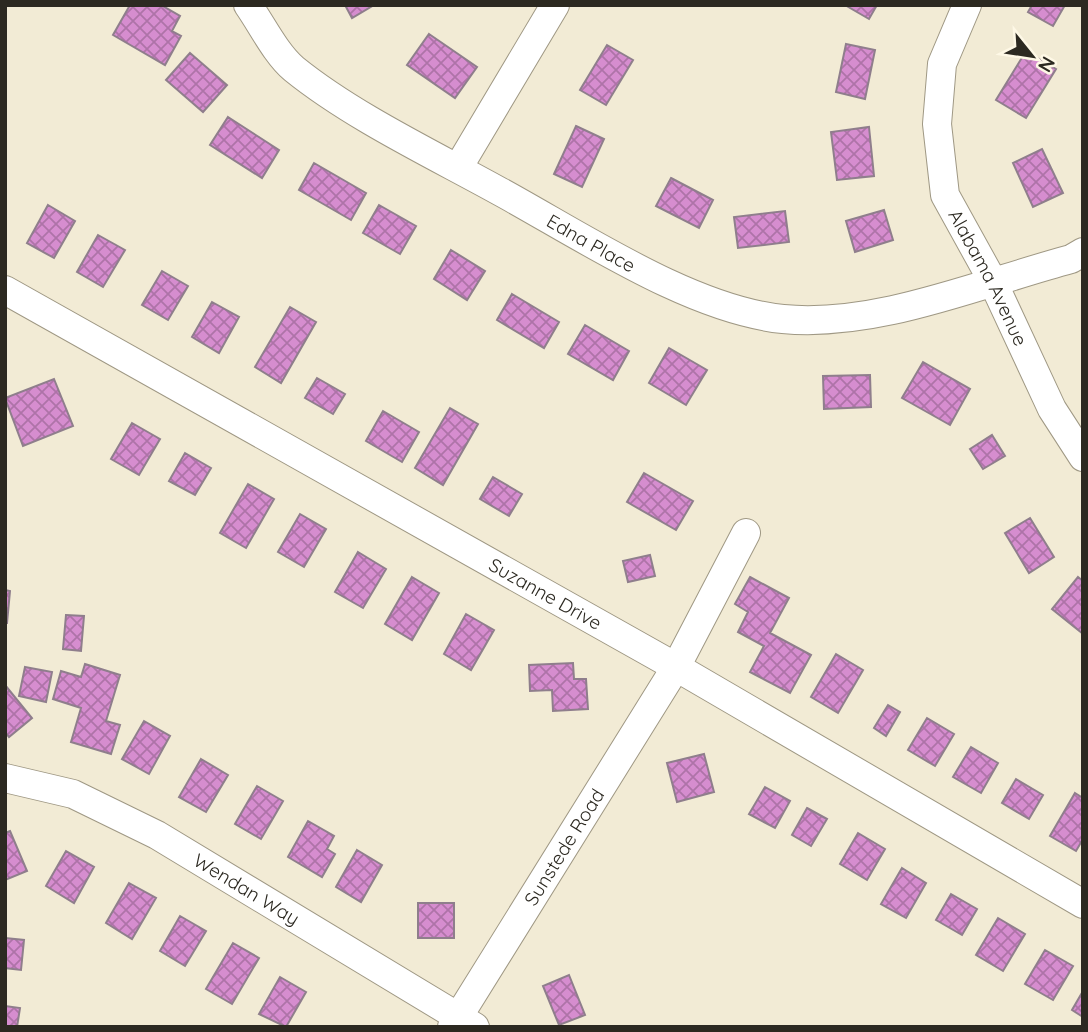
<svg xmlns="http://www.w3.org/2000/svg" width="1088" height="1032" font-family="Quicksand,sans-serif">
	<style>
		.building { fill: url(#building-cross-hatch); stroke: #8f7e8c; stroke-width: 2 }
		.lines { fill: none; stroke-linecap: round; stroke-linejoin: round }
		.minor-casing { stroke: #9f9884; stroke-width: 30 }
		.minor { stroke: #fff; stroke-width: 28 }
		.labels { text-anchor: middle; stroke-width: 7; stroke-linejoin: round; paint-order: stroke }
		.street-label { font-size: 19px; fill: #2c2921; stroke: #fef8e6 }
	</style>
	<defs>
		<pattern id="building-cross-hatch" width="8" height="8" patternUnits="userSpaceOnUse" patternTransform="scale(1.75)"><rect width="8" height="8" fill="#d68dcf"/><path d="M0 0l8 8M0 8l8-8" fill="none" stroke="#ae73a8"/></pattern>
	</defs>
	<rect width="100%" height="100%" fill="#f2ebd5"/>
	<path class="building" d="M 130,5 L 161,5 L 180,16 L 172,31 L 181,36 L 165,65 L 113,35 Z
		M 345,5 L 374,5 L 352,18 Z
		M 845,5 L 877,5 L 869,19 Z
		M 1032,5 L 1065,5 L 1053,26 L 1028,12 Z
		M 429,34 L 477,67 L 455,98 L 407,65 Z
		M 846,44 L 875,50 L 865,99 L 836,92 Z
		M 607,45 L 633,60 L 606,105 L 580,90 Z
		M 1026,51 L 1056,69 L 1026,118 L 996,100 Z
		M 190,53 L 227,85 L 203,112 L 166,80 Z
		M 228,117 L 279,150 L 262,178 L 210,145 Z
		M 576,126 L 604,139 L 582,187 L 554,174 Z
		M 869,127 L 874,176 L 837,180 L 831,132 Z
		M 1042,149 L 1063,193 L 1033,207 L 1013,163 Z
		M 314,163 L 366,193 L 351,220 L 299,190 Z
		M 671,178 L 713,200 L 699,228 L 656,206 Z
		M 48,205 L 75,221 L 54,258 L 27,243 Z
		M 379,205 L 416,226 L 400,254 L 363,233 Z
		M 884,210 L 893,240 L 855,252 L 846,221 Z
		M 785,211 L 789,242 L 738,248 L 734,217 Z
		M 98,235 L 125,250 L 103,287 L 77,272 Z
		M 451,250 L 485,271 L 467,300 L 434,279 Z
		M 162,271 L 188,286 L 168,320 L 142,305 Z
		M 512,294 L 559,322 L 544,348 L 497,320 Z
		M 212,302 L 239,317 L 219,353 L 192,337 Z
		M 290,307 L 316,322 L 281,383 L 255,367 Z
		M 585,325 L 629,351 L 613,380 L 568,354 Z
		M 669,348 L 707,370 L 686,405 L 649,383 Z
		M 923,362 L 970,389 L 950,425 L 902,398 Z
		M 870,375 L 871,407 L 824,409 L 823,376 Z
		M 317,378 L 345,394 L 333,414 L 305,398 Z
		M 54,379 L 73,426 L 23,446 L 5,398 Z
		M 450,408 L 478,424 L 443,485 L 415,468 Z
		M 383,411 L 419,432 L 402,462 L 366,441 Z
		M 132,423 L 160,439 L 139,475 L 111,459 Z
		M 992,435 L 1005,456 L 983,469 L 970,449 Z
		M 185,453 L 211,468 L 195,495 L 169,481 Z
		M 644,473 L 693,501 L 676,530 L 627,502 Z
		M 493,477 L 522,494 L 509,516 L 480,499 Z
		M 248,484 L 274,499 L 246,548 L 220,533 Z
		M 300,514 L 326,529 L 304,567 L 278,552 Z
		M 1030,518 L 1054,557 L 1029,573 L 1005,533 Z
		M 358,552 L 386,569 L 363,608 L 335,592 Z
		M 650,555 L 655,576 L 628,582 L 623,561 Z
		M 412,577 L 439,593 L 412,640 L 385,624 Z
		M 750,577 L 789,598 L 770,633 L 811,655 L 790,693 L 750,672 L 764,646 L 738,632 L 748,612 L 735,604 Z
		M 1078,577 L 1083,581 L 1083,634 L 1052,609 Z
		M 5,590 L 10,591 L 7,623 L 5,623 Z
		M 466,614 L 494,630 L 471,670 L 444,654 Z
		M 66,615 L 84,616 L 81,651 L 63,649 Z
		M 836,654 L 863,670 L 838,713 L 811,697 Z
		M 573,663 L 574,679 L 586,679 L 588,709 L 553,711 L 552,690 L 530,691 L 529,665 Z
		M 85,664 L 120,675 L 106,721 L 120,725 L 111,754 L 71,742 L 81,708 L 53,699 L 61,671 L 81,677 Z
		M 25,667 L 52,672 L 46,702 L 19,696 Z
		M 5,685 L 32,718 L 9,737 L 5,732 Z
		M 888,705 L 900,712 L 886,736 L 874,728 Z
		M 927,718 L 954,734 L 935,766 L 908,750 Z
		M 144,721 L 170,736 L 149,774 L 122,759 Z
		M 971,747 L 998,763 L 981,793 L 953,777 Z
		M 704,754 L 714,792 L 677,802 L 667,763 Z
		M 201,759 L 228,775 L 206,812 L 179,797 Z
		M 1016,779 L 1043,795 L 1029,819 L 1002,803 Z
		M 257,786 L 283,801 L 261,839 L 235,824 Z
		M 765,787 L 790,801 L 775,828 L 749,814 Z
		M 1075,793 L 1083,798 L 1083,839 L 1076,851 L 1050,836 Z
		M 807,808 L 827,819 L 811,846 L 792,835 Z
		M 308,821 L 334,836 L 327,849 L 335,854 L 322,877 L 288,857 Z
		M 10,831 L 27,871 L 5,880 L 5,833 Z
		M 858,833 L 885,849 L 867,880 L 840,864 Z
		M 357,850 L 382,865 L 361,902 L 336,887 Z
		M 66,851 L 94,867 L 74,903 L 46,886 Z
		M 902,868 L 926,883 L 906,918 L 881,904 Z
		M 129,883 L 156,898 L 132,939 L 106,923 Z
		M 951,894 L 977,909 L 962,935 L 936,920 Z
		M 418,903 L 454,903 L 454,938 L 418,938 Z
		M 180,916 L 206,931 L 185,966 L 160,951 Z
		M 998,918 L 1025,934 L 1003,971 L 976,955 Z
		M 5,938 L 24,940 L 21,970 L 5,968 Z
		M 233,943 L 259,958 L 232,1004 L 206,989 Z
		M 1045,950 L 1073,966 L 1053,1000 L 1025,984 Z
		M 569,975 L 585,1015 L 559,1025 L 543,986 Z
		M 280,977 L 306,992 L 286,1027 L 259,1014 Z
		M 1083,991 L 1083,1017 L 1072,1010 Z
		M 5,1006 L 20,1008 L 17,1027 L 5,1027 Z"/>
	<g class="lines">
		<g class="minor-casing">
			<g id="minor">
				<path id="s1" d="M 248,5 C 262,25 276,54 294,69 C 352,116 434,155 499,191 C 580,235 691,310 783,319 C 877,328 981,283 1071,259 L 1083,252"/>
				<path id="s2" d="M 967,5 L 942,64 L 937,124 L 945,195 L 992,280 L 1052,409 L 1083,457"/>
				<path d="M 458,168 L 555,5"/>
				<path id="s3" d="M 5,290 L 676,667 L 1083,904"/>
				<path id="s4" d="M 5,778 L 73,794 L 157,835 L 475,1027"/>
				<path id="s5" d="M 452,1027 L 676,667 L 746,533"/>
			</g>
		</g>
		<use href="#minor" class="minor"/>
	</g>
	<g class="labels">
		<g class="street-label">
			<text dy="7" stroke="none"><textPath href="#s1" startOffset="424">Edna Place</textPath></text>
			<text dy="7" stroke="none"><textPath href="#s2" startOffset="289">Alabama Avenue</textPath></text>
			<text dy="7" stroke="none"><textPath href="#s3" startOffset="620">Suzanne Drive</textPath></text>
			<text dy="7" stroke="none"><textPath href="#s5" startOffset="212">Sunstede Road</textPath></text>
			<text dy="7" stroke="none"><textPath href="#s4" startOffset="268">Wendan Way</textPath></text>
		</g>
	</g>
	<rect width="1088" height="1032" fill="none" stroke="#2c2921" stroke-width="14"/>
	<g transform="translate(1032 56) rotate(120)" stroke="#fef8e6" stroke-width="5" paint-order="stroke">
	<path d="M0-5L12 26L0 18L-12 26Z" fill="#2c2921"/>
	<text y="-10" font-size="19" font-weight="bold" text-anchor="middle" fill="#2c2921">N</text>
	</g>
</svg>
